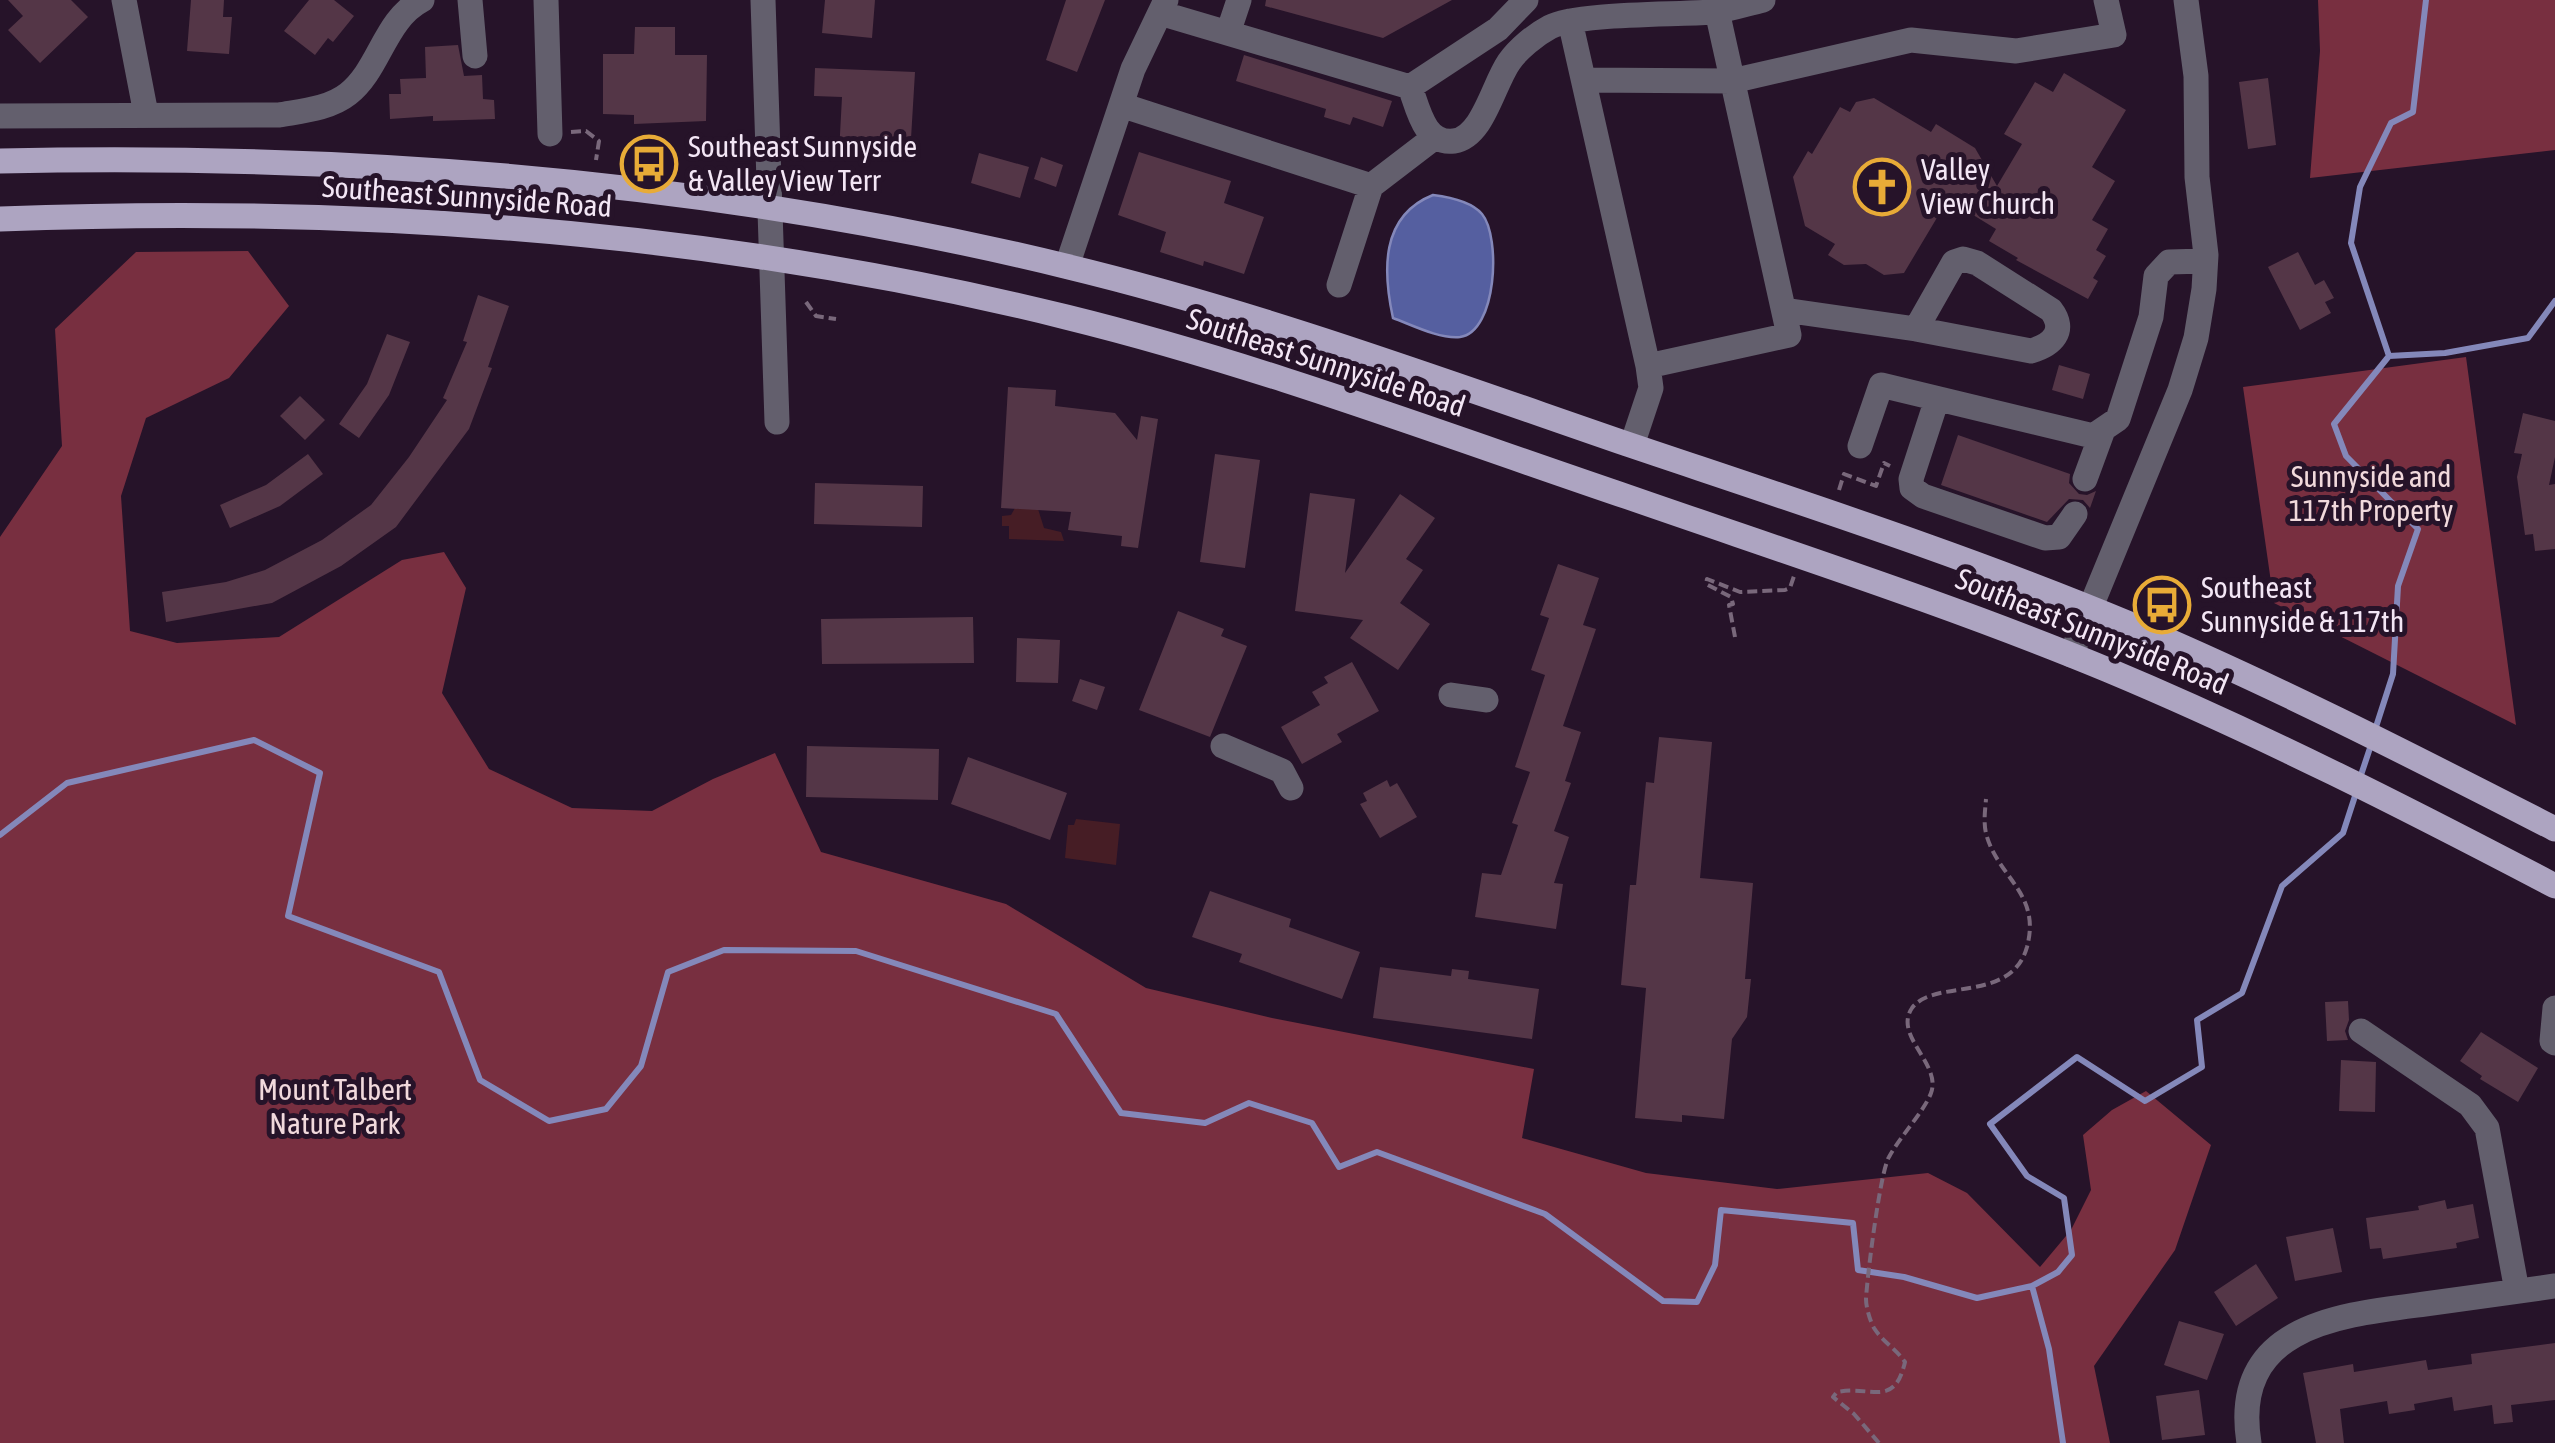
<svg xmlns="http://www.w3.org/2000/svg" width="2555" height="1443" font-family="'Asap Condensed',sans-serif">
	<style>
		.green { fill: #461d25 }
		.forest { fill: #782f40 }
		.water { fill: #555fa0; stroke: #8488ba; stroke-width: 2.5 }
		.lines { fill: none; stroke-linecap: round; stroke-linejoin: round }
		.stream { stroke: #8488ba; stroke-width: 6 }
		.building { fill: #543647 }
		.path { stroke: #79687b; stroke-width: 4; stroke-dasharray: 10 5; stroke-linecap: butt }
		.minor { stroke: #635f6d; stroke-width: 25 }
		.major { stroke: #ada4c1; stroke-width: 25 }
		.labels { text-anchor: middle; stroke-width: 10; stroke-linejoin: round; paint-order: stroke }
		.poi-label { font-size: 30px; fill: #f3e6f5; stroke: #261329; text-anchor: start }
		.street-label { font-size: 30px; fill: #f3e6f5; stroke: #261329 }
		.park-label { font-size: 30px; fill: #f1d9dc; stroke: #261329 }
	</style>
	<rect width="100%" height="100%" fill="#261329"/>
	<path class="green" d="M 1015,508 L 1038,509 L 1044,528 L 1061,532 L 1064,541 L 1009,539 L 1009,526 L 1002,526 L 1002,516 L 1011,515 Z
		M 1076,819 L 1120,824 L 1116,865 L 1065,858 L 1068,825 L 1074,825 Z"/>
	<path class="forest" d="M 2318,0 L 2555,0 L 2555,150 L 2310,178 L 2320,51 Z
		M 248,251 L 289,306 L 229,378 L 146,418 L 121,496 L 130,631 L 177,643 L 279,637 L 402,560 L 444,552 L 466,588 L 442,693 L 489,769 L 572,808 L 652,811 L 713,779 L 775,753 L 821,852 L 1006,904 L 1146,988 L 1272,1018 L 1534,1069 L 1522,1138 L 1646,1173 L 1777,1189 L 1928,1173 L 1967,1193 L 2040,1267 L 2071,1230 L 2091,1190 L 2083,1135 L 2112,1110 L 2146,1091 L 2211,1145 L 2175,1250 L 2094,1366 L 2110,1443 L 0,1443 L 0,537 L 62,446 L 55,329 L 136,252 Z
		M 2466,357 L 2516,725 L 2274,603 L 2243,387 Z"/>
	<path class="water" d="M 1433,195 C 1449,197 1471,201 1482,214 C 1501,237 1497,332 1460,337 C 1439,339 1412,325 1393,318 C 1383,272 1380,216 1433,195 Z"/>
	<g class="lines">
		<path class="stream" d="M 2389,356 L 2445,353 L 2528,338 L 2555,301
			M 2374,733 L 2393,674 L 2398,586 L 2418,529 L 2346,456 L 2334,424 L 2389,356 L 2351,243 L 2360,187 L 2391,123 L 2413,112 L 2426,0
			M 2359,781 L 2371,745
			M 0,835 L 67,783 L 254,740 L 320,773 L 288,916 L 439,972 L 480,1080 L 549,1121 L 606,1109 L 641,1066 L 668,972 L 724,950 L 856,951 L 1056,1014 L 1121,1113 L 1205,1123 L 1249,1103 L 1312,1123 L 1339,1167 L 1377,1152 L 1545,1214 L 1663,1301 L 1697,1302 L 1715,1265 L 1721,1210 L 1853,1223 L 1858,1270 L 1904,1277 L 1977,1298 L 2032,1286 L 2058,1272 L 2072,1255 L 2064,1198 L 2027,1176 L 1990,1124 L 2077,1057 L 2145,1101 L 2202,1067 L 2197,1020 L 2242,993 L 2282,886 L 2343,833 L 2356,793
			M 2032,1286 L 2049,1349 L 2063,1443"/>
	</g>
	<path class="building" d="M 8,0 L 71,0 L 88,17 L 40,63 L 8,30 L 23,16 Z
		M 191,0 L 224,0 L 223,17 L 232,17 L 229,54 L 187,51 Z
		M 309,0 L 334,0 L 354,16 L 333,42 L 328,38 L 315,55 L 284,31 Z
		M 825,0 L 875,0 L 872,38 L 822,33 Z
		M 1066,0 L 1105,0 L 1077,72 L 1046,60 Z
		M 1266,0 L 1452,0 L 1383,38 L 1265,6 Z
		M 635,27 L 675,27 L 675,55 L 707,55 L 706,121 L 634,124 L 634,115 L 603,114 L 603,54 L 634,54 Z
		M 458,45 L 464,76 L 482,75 L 483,99 L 494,100 L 495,119 L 433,121 L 433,116 L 390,119 L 389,94 L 401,94 L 400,79 L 426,78 L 425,47 Z
		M 1244,55 L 1392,101 L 1383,127 L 1353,117 L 1350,125 L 1324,117 L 1326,109 L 1236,81 Z
		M 815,68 L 915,72 L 910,155 L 839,153 L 842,97 L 814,96 Z
		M 2064,73 L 2126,110 L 2092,167 L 2115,181 L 2092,220 L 2108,229 L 2096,250 L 2106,256 L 2093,278 L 2098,281 L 2088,299 L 2016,260 L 2018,258 L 1989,241 L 1996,229 L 1957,205 L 1950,216 L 1941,211 L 1904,273 L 1884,275 L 1866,264 L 1844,265 L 1828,255 L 1835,244 L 1805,226 L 1793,177 L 1808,151 L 1812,154 L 1840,107 L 1850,112 L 1856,102 L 1874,98 L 1931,132 L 1936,124 L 1975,148 L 1997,186 L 2022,144 L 2004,134 L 2035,82 L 2053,92 Z
		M 2268,78 L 2276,145 L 2248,149 L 2239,82 Z
		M 1139,152 L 1231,181 L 1224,203 L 1264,217 L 1244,274 L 1204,261 L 1203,266 L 1160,252 L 1166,232 L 1118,215 Z
		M 979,153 L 1029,167 L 1020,198 L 971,183 Z
		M 1041,157 L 1063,165 L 1056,187 L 1034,179 Z
		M 2298,252 L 2315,285 L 2324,280 L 2334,298 L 2325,302 L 2331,313 L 2300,330 L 2268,267 Z
		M 478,295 L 509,306 L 488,367 L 492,368 L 469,429 L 396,527 L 341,566 L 272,603 L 166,622 L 162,592 L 226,582 L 265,570 L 322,540 L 371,505 L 409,457 L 447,400 L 443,398 L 467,342 L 463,341 Z
		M 387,334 L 410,342 L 389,395 L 359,438 L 339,424 L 367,384 Z
		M 2059,365 L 2090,374 L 2083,399 L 2052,390 Z
		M 1008,387 L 1056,390 L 1055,406 L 1115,413 L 1137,440 L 1141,416 L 1158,419 L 1138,548 L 1121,546 L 1122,536 L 1068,530 L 1071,512 L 1001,508 Z
		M 300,396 L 325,420 L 305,440 L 280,416 Z
		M 2523,413 L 2555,421 L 2555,457 L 2549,485 L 2555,484 L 2555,549 L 2535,551 L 2533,534 L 2525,535 L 2517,477 L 2522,454 L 2514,453 Z
		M 1958,435 L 2070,474 L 2069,483 L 2079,494 L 2087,495 L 2096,491 L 2090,508 L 2083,500 L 2069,499 L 2047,522 L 1941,485 Z
		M 308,454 L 323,474 L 280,506 L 230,528 L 220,505 L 266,485 Z
		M 1215,454 L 1260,460 L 1245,568 L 1200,562 Z
		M 815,483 L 923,486 L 922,527 L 814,524 Z
		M 1310,493 L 1355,499 L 1345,573 L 1400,494 L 1435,518 L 1406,559 L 1423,570 L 1400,603 L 1430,624 L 1398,670 L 1350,638 L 1363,620 L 1295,611 Z
		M 1558,564 L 1599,578 L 1583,625 L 1596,629 L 1563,726 L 1581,732 L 1565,781 L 1571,783 L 1554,831 L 1569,837 L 1554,883 L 1563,884 L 1556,929 L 1475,917 L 1482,873 L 1501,875 L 1518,825 L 1512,823 L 1530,772 L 1515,767 L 1545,675 L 1531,670 L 1549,618 L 1540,615 Z
		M 1178,611 L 1224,629 L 1221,636 L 1247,646 L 1210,737 L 1139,710 Z
		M 973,617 L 974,663 L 822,664 L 821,619 Z
		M 1017,638 L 1060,640 L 1058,683 L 1016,682 Z
		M 1352,662 L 1379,711 L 1337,734 L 1342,742 L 1302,764 L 1281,727 L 1320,705 L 1312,692 L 1328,683 L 1324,677 Z
		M 1080,679 L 1105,687 L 1097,710 L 1072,701 Z
		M 1659,737 L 1712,742 L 1700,878 L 1753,883 L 1745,979 L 1751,979 L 1747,1017 L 1732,1039 L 1724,1119 L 1682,1115 L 1682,1122 L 1635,1118 L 1646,988 L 1621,985 L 1630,885 L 1636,885 L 1646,782 L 1654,783 Z
		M 807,746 L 939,749 L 938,800 L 806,797 Z
		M 968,757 L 1067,793 L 1050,840 L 951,804 Z
		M 1387,780 L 1390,787 L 1397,783 L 1417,817 L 1380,838 L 1360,804 L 1367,801 L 1363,793 Z
		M 1210,891 L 1291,919 L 1289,927 L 1360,952 L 1342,999 L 1239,962 L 1242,954 L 1192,937 Z
		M 1380,967 L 1451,976 L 1452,969 L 1469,971 L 1468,979 L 1539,989 L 1532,1039 L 1373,1018 Z
		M 2348,1001 L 2349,1020 L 2345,1031 L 2348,1040 L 2327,1041 L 2325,1002 Z
		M 2481,1032 L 2538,1068 L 2518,1102 L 2480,1079 L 2482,1076 L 2460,1061 Z
		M 2341,1060 L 2376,1062 L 2375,1112 L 2339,1111 Z
		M 2445,1200 L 2447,1209 L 2473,1204 L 2479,1238 L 2456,1243 L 2457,1248 L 2383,1259 L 2381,1248 L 2370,1249 L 2366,1218 L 2419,1210 L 2418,1206 Z
		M 2333,1228 L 2342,1272 L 2295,1281 L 2286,1237 Z
		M 2256,1264 L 2278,1298 L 2236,1326 L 2214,1292 Z
		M 2179,1321 L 2224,1334 L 2207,1380 L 2164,1365 Z
		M 2555,1343 L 2555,1400 L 2511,1405 L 2513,1422 L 2494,1424 L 2492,1405 L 2454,1411 L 2452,1397 L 2414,1404 L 2415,1410 L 2389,1414 L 2387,1401 L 2340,1409 L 2344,1443 L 2316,1443 L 2303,1373 L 2353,1364 L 2354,1372 L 2426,1360 L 2428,1370 L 2472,1364 L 2471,1354 Z
		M 2199,1390 L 2205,1435 L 2162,1440 L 2156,1396 Z"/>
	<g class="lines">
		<path class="path" d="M 571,132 L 586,131 L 599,141 L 596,160
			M 806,302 L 816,316 L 836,319
			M 1839,490 L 1844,474 L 1876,486 L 1884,463 L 1890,466
			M 1735,637 L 1729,605 L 1733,604 L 1731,597 L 1706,584 L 1707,579 L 1740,592 L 1785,590 L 1790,588 L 1794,576
			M 1879,1443 L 1854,1414 L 1833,1397 L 1837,1392 C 1871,1385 1894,1409 1905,1362 C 1896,1349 1882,1341 1874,1328 C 1870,1321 1866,1307 1866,1299 C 1867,1278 1880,1172 1889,1157 C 1899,1138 1925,1110 1931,1093 C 1942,1064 1893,1036 1912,1008 C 1934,978 2011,1004 2027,947 C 2041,894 2000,879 1987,837 C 1983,824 1985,812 1986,799"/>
		<path class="minor" d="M 124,0 L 146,114
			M 470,0 L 475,56
			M 546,0 L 550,134
			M 763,0 L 777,422
			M 1160,13 L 1410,87 C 1418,108 1424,145 1454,141 C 1483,137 1493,85 1509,62 C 1518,49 1535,35 1550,27 C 1576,13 1675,15 1711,12 C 1728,10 1746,4 1763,0
			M 1570,21 L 1648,366 L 1789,335 L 1717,11
			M 1228,33 L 1239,0
			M 1584,80 L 1732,81 L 1911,40 L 2016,51 L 2114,35 L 2106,0
			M 1410,87 L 1498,29 L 1526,0
			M 1121,105 L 1371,186 L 1339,285
			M 0,116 L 279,115 C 301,111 329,109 348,94 C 380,69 384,20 422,0
			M 1371,186 L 1435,137
			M 1067,266 L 1133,69 L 1166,0
			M 1784,310 L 1916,329 L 2031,351 C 2052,345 2067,331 2051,310 L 1977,263 L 1963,259 L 1954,262 L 1916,329
			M 1937,399 L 1911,479 L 1912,488 L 1923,496 L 2045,538 L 2059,537 L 2075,514
			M 1632,445 L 1651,388 L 1648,366
			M 1860,446 L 1881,385 L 2093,436 L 2118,419 L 2151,317 L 2156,276 L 2169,262 L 2205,261
			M 2085,479 L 2103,430
			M 2071,655 L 2180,390 L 2196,338 L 2204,289 L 2206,255 L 2197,177 L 2196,76 L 2186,0
			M 1451,695 L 1486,700
			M 1223,746 L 1282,771 L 1291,788
			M 2555,1008 L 2552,1041 L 2555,1043
			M 2361,1031 L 2470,1105 L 2487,1128 L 2517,1291
			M 2249,1443 C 2230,1325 2340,1315 2425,1304 C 2469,1298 2512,1292 2555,1286"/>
		<path class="major" d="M 0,161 C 357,153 717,181 1065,266 C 1256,312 1441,380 1627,444 C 1796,501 1967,556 2132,625 C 2276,686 2416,758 2555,829
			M 0,219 C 356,205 719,231 1066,317 C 1257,364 1442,434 1628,497 C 1789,553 1951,605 2108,670 C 2261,734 2408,809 2555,886"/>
	</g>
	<defs>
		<g id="bus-ring" transform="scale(2.875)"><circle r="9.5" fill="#261329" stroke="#e8ab37" stroke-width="1.5"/><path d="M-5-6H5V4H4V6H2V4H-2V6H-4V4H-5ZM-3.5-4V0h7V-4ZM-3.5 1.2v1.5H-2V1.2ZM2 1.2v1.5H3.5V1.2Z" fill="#e8ab37"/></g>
		<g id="church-ring" transform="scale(2.875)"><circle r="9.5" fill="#261329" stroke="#e8ab37" stroke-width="1.5"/><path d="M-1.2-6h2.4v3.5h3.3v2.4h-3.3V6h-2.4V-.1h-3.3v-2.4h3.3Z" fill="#e8ab37"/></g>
	</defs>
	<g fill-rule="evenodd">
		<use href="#bus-ring" x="649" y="164"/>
		<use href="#church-ring" x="1882" y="187"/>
		<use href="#bus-ring" x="2162" y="605"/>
	</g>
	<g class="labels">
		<g class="poi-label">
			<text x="688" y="157">Southeast Sunnyside<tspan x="688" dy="34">&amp; Valley View Terr</tspan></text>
			<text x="1921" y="180">Valley<tspan x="1921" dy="34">View Church</tspan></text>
			<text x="2201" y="598">Southeast<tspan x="2201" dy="34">Sunnyside &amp; 117th</tspan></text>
		</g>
		<g class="street-label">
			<text transform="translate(467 197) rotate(4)" y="10">Southeast Sunnyside Road</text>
			<text transform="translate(1326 363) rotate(18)" y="10">Southeast Sunnyside Road</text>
			<text transform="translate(2092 632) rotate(22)" y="10">Southeast Sunnyside Road</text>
		</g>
		<g class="park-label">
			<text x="2371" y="487">Sunnyside and<tspan x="2371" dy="34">117th Property</tspan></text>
			<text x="335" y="1100">Mount Talbert<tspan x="335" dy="34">Nature Park</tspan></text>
		</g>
	</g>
</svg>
